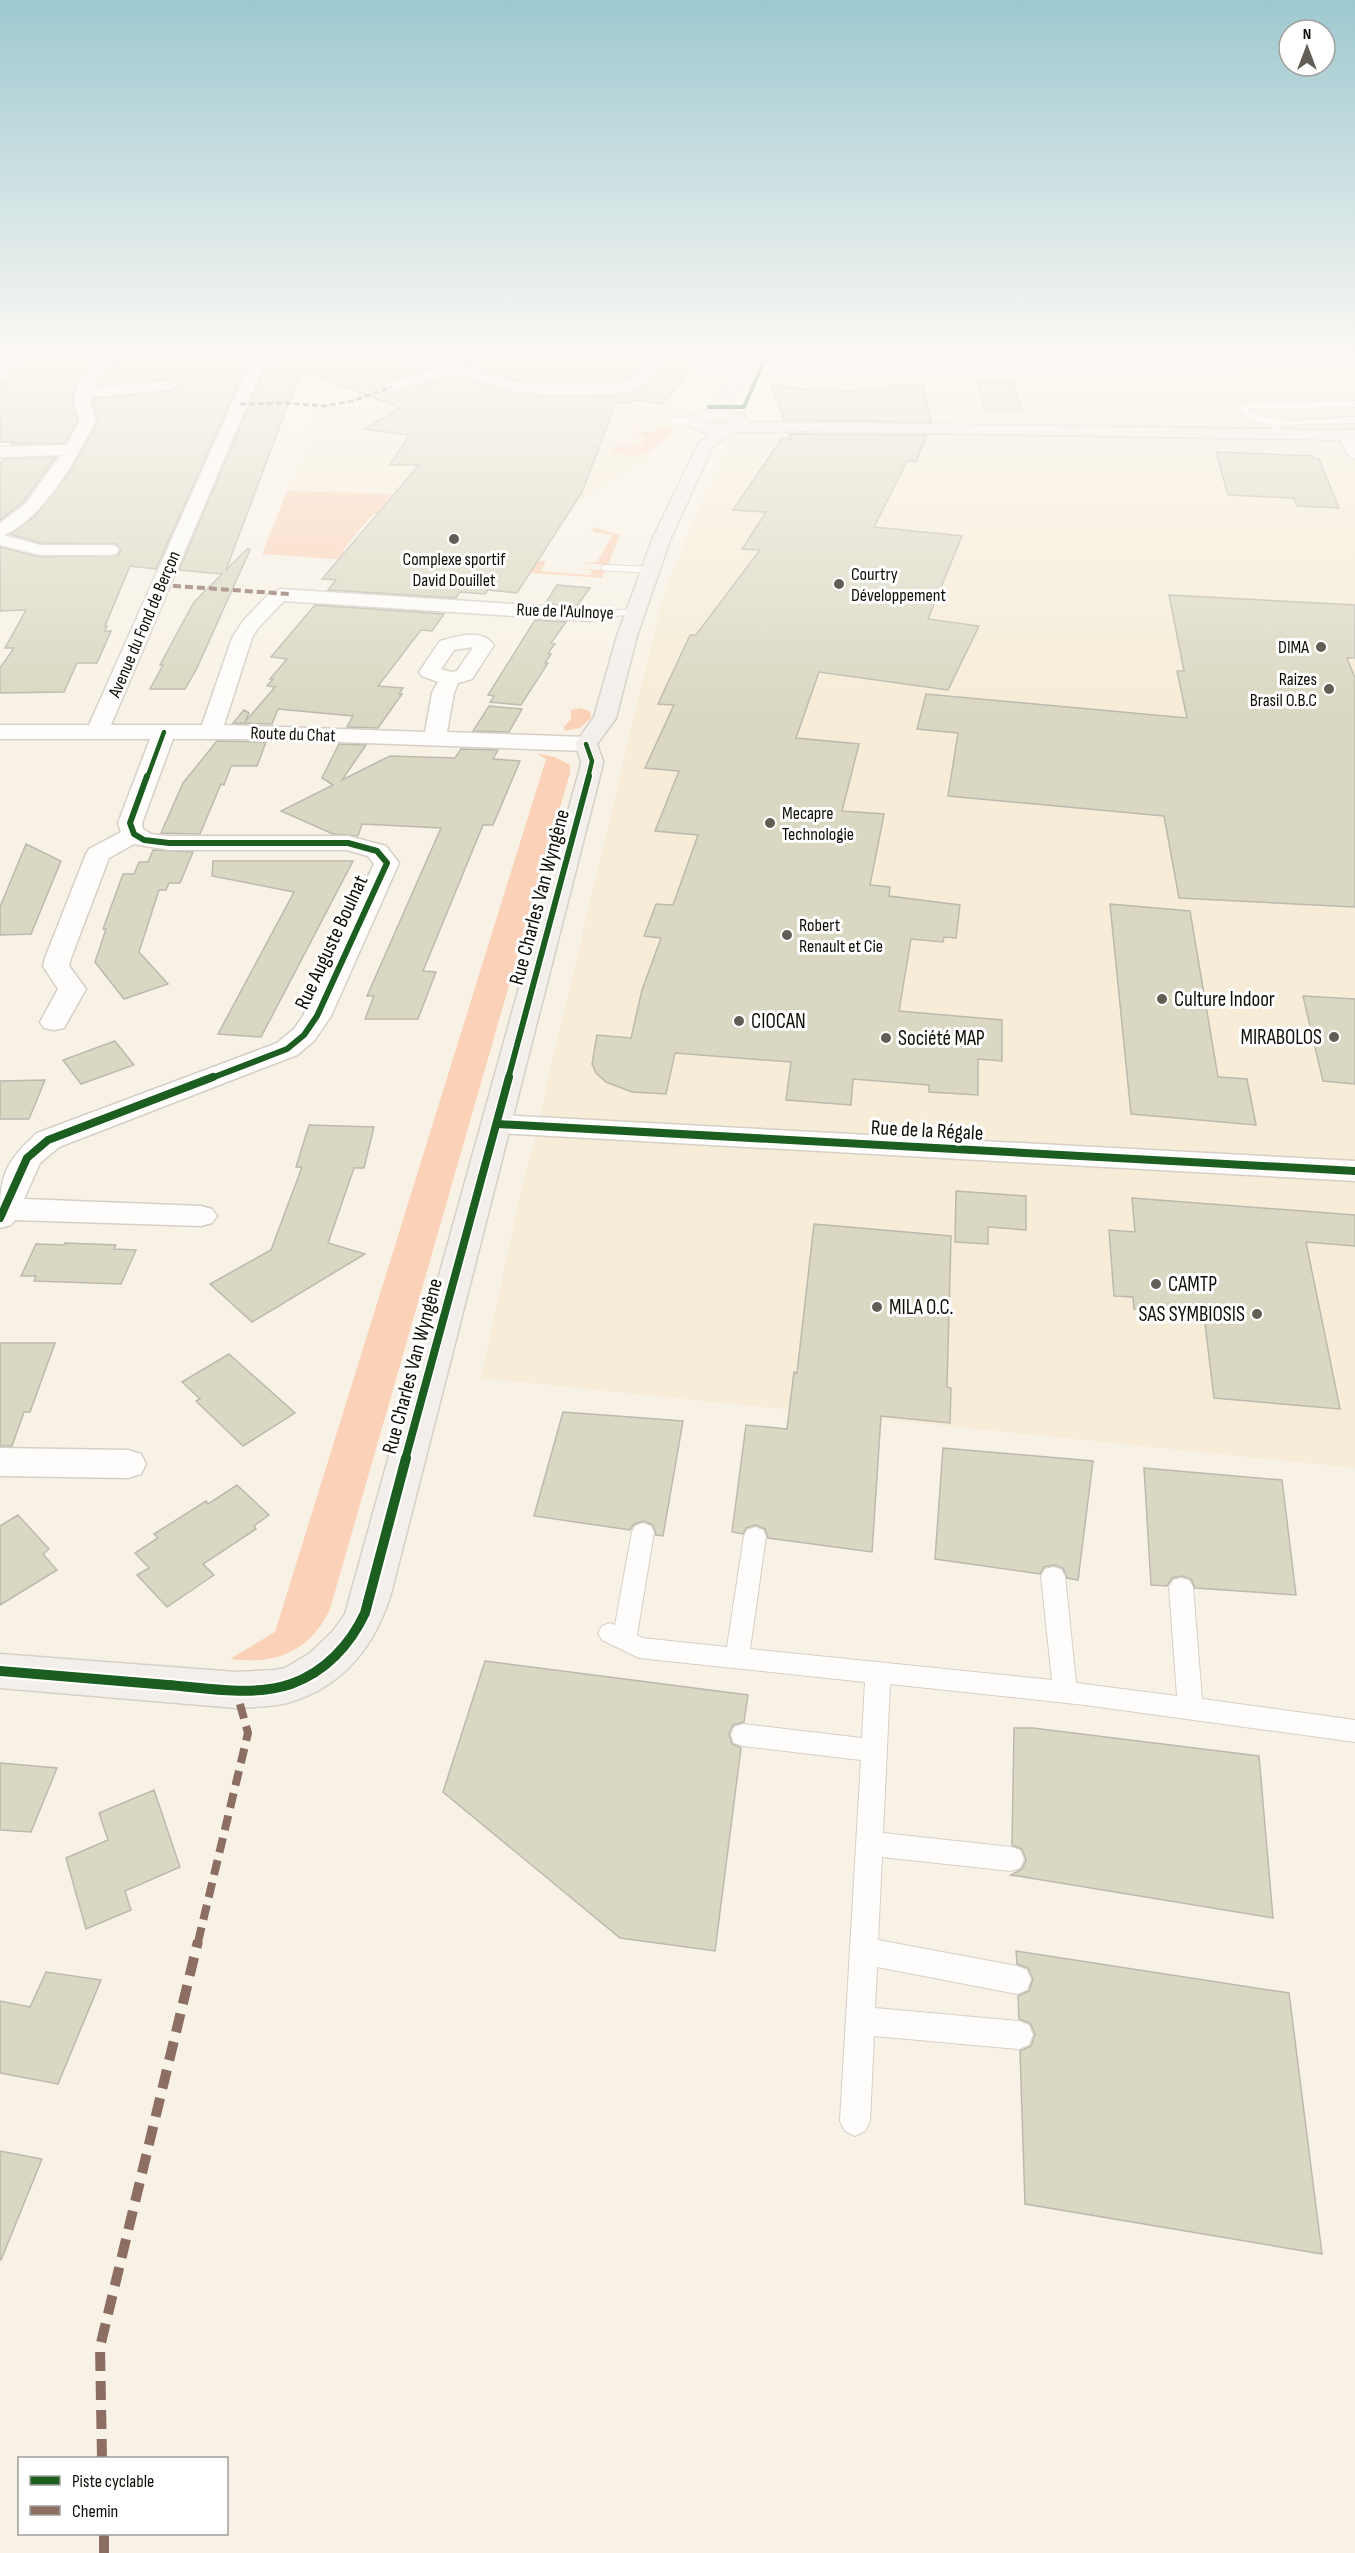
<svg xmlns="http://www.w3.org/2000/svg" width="1355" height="2553" font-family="'Sofia Sans Condensed',sans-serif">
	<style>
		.built { fill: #f6ecd7 }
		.green { fill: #fbd2b7 }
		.building { fill: #dad8c2; stroke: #bcb9af; stroke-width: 1.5 }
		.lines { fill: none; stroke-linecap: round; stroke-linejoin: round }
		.lane-casing { stroke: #d5d0c7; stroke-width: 2 }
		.street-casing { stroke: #d5d0c7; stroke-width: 3 }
		.secondary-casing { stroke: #d5d0c7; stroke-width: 3 }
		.lane { fill: #fefdfb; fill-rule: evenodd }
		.street { fill: #fefdfb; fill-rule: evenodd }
		.secondary { fill: #f3f0ec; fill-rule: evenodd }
		.quiet-far3 { stroke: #8d6e63; stroke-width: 3; stroke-dasharray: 6 3; stroke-linecap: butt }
		.quiet-far2 { stroke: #8d6e63; stroke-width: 4; stroke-dasharray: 8 4; stroke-linecap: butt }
		.quiet-far1 { stroke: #8d6e63; stroke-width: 8; stroke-dasharray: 15 8; stroke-linecap: butt }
		.quiet { stroke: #8d6e63; stroke-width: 10; stroke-dasharray: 19 10; stroke-linecap: butt }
		.cycleway-far4-casing { stroke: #fff; stroke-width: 5 }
		.cycleway-far3-casing { stroke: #fff; stroke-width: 7 }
		.cycleway-far2-casing { stroke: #fff; stroke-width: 9 }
		.cycleway-far1-casing { stroke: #fff; stroke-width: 11 }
		.cycleway-casing { stroke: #fff; stroke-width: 14 }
		.cycleway-far4 { stroke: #1b5e20; stroke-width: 4 }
		.cycleway-far3 { stroke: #1b5e20; stroke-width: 4.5 }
		.cycleway-far2 { stroke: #1b5e20; stroke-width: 6 }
		.cycleway-far1 { stroke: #1b5e20; stroke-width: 8 }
		.cycleway { stroke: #1b5e20; stroke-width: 10 }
		.poi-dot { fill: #625e55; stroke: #fff; stroke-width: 2 }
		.labels { text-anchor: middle; stroke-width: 6; stroke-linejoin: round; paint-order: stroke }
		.far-poi-label { font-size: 18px; fill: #110e07; stroke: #fff; text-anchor: start }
		.far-street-label { font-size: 18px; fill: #110e07; stroke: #fff }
		.street-label { font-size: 21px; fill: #110e07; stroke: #fff }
		.poi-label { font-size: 21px; fill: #110e07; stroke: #fff; text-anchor: start }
	</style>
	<rect width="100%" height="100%" fill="#f8f2e6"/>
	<path class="built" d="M 1355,372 L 1355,1468 L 481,1378 L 520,1195 L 538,1127 L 548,1079 L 662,599 L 698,508 L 732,435 L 746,431 L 831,431 L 832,422 L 829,399 L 835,385 Z
		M 320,407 L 691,410 L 679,419 L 682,425 L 644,458 L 663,462 L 667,464 L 664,467 L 635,466 L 581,501 L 287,491 Z"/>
	<path class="green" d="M 661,428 L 672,428 L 674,431 C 653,450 641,462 611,451 L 616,447 L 640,446 L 646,437 L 634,433 L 635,430 L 651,433 Z
		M 287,491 L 421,495 L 432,517 L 373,514 L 342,551 L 546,561 L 541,571 L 590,575 L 592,571 L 577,569 L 605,570 L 602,578 L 262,554 Z
		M 593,527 L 620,535 L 608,565 L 581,563 L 597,562 L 612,535 L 596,533 L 590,529 Z
		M 579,708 L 590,711 L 591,718 L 580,728 L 565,731 L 564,727 L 571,719 L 571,710 Z
		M 536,753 L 555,757 L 570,765 L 570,773 L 330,1609 C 310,1652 275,1665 230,1659 L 275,1632 L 546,759 Z"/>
	<path class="building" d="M 51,352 L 105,352 L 90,364 L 75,386 L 72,402 L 78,420 L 66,443 L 12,444 L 14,442 L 0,442 L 0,383 L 12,382 L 14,371 L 27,354 Z
		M 119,352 L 237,352 L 236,359 L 250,358 L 156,569 L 130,566 L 105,626 L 107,626 L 105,631 L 111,631 L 97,663 L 77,663 L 64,692 L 0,693 L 0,668 L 14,648 L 5,648 L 26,610 L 0,611 L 0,547 L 40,557 L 118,555 L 121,550 L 116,544 L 40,543 L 10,534 L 34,517 L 71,470 L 98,421 L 92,399 L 171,391 L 180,386 L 171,379 L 97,385 L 104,374 L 121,358 Z
		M 420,352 L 648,352 L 635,373 L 620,382 L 535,383 L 515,380 Z
		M 667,352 L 708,352 L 662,404 L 631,400 L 630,403 L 616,403 L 582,492 L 517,593 L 488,590 L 485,594 L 460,592 L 456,598 L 328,590 L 336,580 L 322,579 L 419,465 L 390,465 L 409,435 L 365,429 L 400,408 L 301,370 L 292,399 L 290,399 L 226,570 L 248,548 L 250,550 L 197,668 L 185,689 L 150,689 L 163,665 L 160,665 L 194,602 L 222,574 L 179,570 L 267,364 L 297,357 L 387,356 L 430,369 L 386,382 L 383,388 L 391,393 L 454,376 L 522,394 L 598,397 L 632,392 L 643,388 L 654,376 Z
		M 1012,381 L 1022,410 L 986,410 L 977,382 Z
		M 888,384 L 923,384 L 931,422 L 784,420 L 771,385 L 811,390 L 864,391 L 863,388 L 888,389 Z
		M 789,434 L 927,435 L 916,462 L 907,461 L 874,527 L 962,536 L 928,619 L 979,626 L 948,690 L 819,672 L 796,738 L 859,744 L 842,811 L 884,814 L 870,885 L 890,887 L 889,896 L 960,905 L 956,938 L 944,937 L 943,942 L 911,939 L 899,1011 L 1002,1020 L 1002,1061 L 978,1059 L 978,1095 L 929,1092 L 929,1085 L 853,1079 L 851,1105 L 786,1100 L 791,1062 L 675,1053 L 666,1094 L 632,1092 L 606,1082 L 596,1073 L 592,1064 L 597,1035 L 631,1038 L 642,990 L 661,938 L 644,936 L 656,904 L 673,905 L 698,835 L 655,831 L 679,771 L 645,768 L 674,705 L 658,704 L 690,635 L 696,635 L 760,550 L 742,549 L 766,512 L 733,510 L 782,438 L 791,439 Z
		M 1216,452 L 1313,456 L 1314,459 L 1319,459 L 1339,508 L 1297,506 L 1294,498 L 1228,495 Z
		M 56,457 L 23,502 L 0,520 L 0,464 L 3,459 Z
		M 557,585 L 590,588 L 577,606 L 545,604 Z
		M 1169,595 L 1355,605 L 1355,658 L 1347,658 L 1355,678 L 1355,907 L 1179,898 L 1164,816 L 948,796 L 958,733 L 917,729 L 926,694 L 1187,718 L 1177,671 L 1184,671 Z
		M 315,605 L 444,614 L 432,631 L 421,630 L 378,686 L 403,688 L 399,694 L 402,694 L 378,728 L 347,727 L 353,716 L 278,709 L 272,724 L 233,723 L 244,710 L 249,713 L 245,722 L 275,687 L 267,686 L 273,679 L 270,679 L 287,659 L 271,657 Z
		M 535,620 L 566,622 L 551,643 L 555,644 L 548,653 L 551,654 L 545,663 L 548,663 L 521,705 L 490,702 L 494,696 L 488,695 Z
		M 489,706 L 522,709 L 509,732 L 473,731 Z
		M 217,741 L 266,742 L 257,766 L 231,766 L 224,785 L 221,784 L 200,834 L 161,833 L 183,783 Z
		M 339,744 L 366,745 L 342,780 L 390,756 L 455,758 L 461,749 L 498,750 L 493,759 L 520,761 L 493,825 L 483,825 L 423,971 L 436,972 L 418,1019 L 365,1019 L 374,996 L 367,996 L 441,828 L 362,824 L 358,836 L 333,834 L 281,811 L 333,785 L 322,778 Z
		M 26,844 L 61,861 L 31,934 L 0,935 L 0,907 Z
		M 153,850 L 193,852 L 180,883 L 169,883 L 166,890 L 159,890 L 139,952 L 168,984 L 124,999 L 95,962 L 106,929 L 103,929 L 123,874 L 134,874 L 139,862 L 148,862 Z
		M 213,861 L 353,861 L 261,1037 L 218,1034 L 294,892 L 212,876 Z
		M 1110,904 L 1190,911 L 1218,1077 L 1247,1079 L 1256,1125 L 1131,1114 Z
		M 1303,996 L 1355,999 L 1355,1084 L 1323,1081 Z
		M 115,1041 L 134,1065 L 81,1084 L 63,1060 Z
		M 45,1080 L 29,1119 L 0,1119 L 0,1081 Z
		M 309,1125 L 374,1127 L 364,1168 L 354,1168 L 328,1243 L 365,1254 L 252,1322 L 210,1284 L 271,1250 L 302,1167 L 296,1167 Z
		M 956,1191 L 1026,1196 L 1026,1230 L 988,1227 L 988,1244 L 955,1242 Z
		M 1132,1198 L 1355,1215 L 1355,1246 L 1306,1242 L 1340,1409 L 1214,1398 L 1204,1315 L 1134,1309 L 1133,1297 L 1114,1296 L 1109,1230 L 1135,1232 Z
		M 814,1224 L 951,1236 L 947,1387 L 951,1388 L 950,1423 L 881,1416 L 872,1552 L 768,1538 L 765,1529 L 756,1525 L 746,1528 L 743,1534 L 732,1532 L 746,1425 L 787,1429 L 794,1372 L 797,1373 Z
		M 65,1243 L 116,1245 L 114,1249 L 136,1250 L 121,1284 L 34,1281 L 36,1276 L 21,1276 L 36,1244 L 64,1245 Z
		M 0,1343 L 55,1343 L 30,1412 L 24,1412 L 12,1446 L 0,1446 Z
		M 229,1354 L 295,1413 L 243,1446 L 196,1401 L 200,1399 L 182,1382 Z
		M 563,1412 L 683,1421 L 663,1536 L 656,1535 L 653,1525 L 644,1521 L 634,1524 L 630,1530 L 534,1516 Z
		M 943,1448 L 1093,1461 L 1078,1580 L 1067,1578 L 1063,1568 L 1054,1565 L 1044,1567 L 1040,1574 L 935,1559 Z
		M 1144,1468 L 1282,1480 L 1296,1595 L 1195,1588 L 1191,1579 L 1182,1576 L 1172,1578 L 1167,1586 L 1151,1585 Z
		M 237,1485 L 269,1515 L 254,1526 L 256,1529 L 203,1564 L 214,1575 L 167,1607 L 137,1575 L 149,1568 L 135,1553 L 158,1538 L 154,1534 L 206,1501 L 208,1504 Z
		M 18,1515 L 49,1549 L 43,1554 L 57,1570 L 0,1605 L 0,1526 Z
		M 485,1661 L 748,1695 L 744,1722 L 733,1725 L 729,1734 L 732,1744 L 741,1748 L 715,1951 L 620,1938 L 443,1792 Z
		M 1014,1728 L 1033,1728 L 1259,1756 L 1273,1918 L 1011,1875 L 1022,1869 L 1026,1860 L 1022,1849 L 1012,1845 Z
		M 0,1763 L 57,1768 L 31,1832 L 0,1830 Z
		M 154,1790 L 180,1867 L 125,1891 L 131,1910 L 86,1929 L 66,1858 L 108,1840 L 99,1813 Z
		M 1016,1951 L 1289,1993 L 1322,2254 L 1025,2204 L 1020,2051 L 1031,2046 L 1035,2034 L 1030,2023 L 1019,2019 L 1018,1996 L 1029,1991 L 1033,1979 L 1028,1968 L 1017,1964 Z
		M 46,1972 L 101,1980 L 58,2084 L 0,2073 L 0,2001 L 30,2007 Z
		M 0,2151 L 42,2159 L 1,2260 L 0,2260 Z"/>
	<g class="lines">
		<g class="lane-casing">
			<path id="lane" d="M 1355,401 L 1355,407 L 1248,409 C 1272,427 1325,418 1355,417 L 1355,423 L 1278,425 L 1285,434 L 1280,437 L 1277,436 L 1269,424 L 1251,420 L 1234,407 L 1239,404 Z
				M 696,418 L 701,421 L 699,423 L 674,424 L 669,421 L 674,418 Z
				M 606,565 L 649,567 L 655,570 L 649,573 L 602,570 L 602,566 Z
				M 635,609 L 639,610 L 639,614 L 590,618 L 584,615 L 590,612 Z
				M 643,1523 L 651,1526 L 654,1532 L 637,1635 L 642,1638 L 727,1647 L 744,1536 L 747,1530 L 755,1527 L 763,1530 L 766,1536 L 750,1649 L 1052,1680 L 1041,1576 L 1045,1569 L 1053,1567 L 1061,1569 L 1065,1576 L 1076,1683 L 1177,1696 L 1169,1587 L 1173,1580 L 1181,1578 L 1189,1580 L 1193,1587 L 1202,1699 L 1355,1720 L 1355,1742 L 1085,1705 L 890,1684 L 883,1833 L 1011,1847 L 1020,1850 L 1024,1859 L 1020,1868 L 1011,1871 L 882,1857 L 878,1940 L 1017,1966 L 1027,1970 L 1031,1980 L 1027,1990 L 1017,1994 L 877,1967 L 875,2008 L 1019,2021 L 1029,2025 L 1033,2035 L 1029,2045 L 1019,2049 L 874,2036 L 870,2121 L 865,2131 L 855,2136 L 845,2131 L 840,2121 L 861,1760 L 743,1746 L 734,1743 L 731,1735 L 734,1727 L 743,1724 L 862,1738 L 865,1682 L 639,1658 L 602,1640 L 598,1633 L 602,1626 L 610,1623 L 615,1625 L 632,1532 L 635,1526 Z"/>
		</g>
		<g class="street-casing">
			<path id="street" d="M 110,352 L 117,353 L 119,356 L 102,373 L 93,388 L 171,381 L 178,385 L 171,389 L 90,397 L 90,404 L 96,420 C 77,458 44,518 4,535 L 40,545 L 110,545 L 116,546 L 119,550 L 116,554 L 110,555 L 40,555 L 0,545 L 0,523 L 25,504 L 61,455 L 0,457 L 0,447 L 67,445 L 80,420 C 79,414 75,408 74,402 C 74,383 94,359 110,352 Z
				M 255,352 L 297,352 L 295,355 L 265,362 L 111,725 L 202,725 L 232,638 L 243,621 L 270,593 L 281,589 L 590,609 L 597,611 L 600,615 L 597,619 L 590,621 L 284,601 L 258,628 L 252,638 L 224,725 L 425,732 L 432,693 L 438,682 L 422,676 L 419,672 L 440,641 C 457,636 482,628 494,645 L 472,679 L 458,683 L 454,693 L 447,732 L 586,737 L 594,739 L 597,744 L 594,749 L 586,751 L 256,739 L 173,739 L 142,823 L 143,829 L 151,834 L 169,836 L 348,836 L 386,846 L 399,863 L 331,1016 L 314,1041 L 297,1055 L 59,1147 L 40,1163 L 24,1199 L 201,1206 L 212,1209 L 217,1216 L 212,1223 L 201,1226 L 15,1220 L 11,1225 L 0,1228 C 0,1179 0,1167 37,1133 L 277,1043 L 294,1029 L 303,1016 L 374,864 L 368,856 L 347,850 L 169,850 L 134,844 L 109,858 L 71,958 L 69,966 L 86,989 L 64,1028 L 54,1030 L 44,1028 L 40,1022 L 58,989 L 43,966 L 45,958 L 86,854 L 89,849 L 121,832 L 118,823 L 150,739 L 0,739 L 0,725 L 89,725 ZM 473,647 L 457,671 L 451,672 L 441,669 L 454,650 Z
				M 387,352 L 411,352 L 515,382 L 535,385 L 621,384 L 637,375 L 651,352 L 665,352 C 659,363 653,379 642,386 C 622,399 535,396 511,390 C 497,386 466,373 454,374 C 435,375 411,387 392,391 L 385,387 L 387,384 L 438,369 L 389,355 Z
				M 1346,429 L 1352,431 L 1355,436 L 1355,459 L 1347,454 L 1338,434 Z
				M 497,1115 L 1355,1161 L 1355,1181 L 497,1133 L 486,1131 L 482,1124 L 486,1117 Z
				M 0,1448 L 128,1450 L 141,1454 L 146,1464 L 141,1474 L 128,1478 L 0,1476 Z"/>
		</g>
		<g class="secondary-casing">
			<path id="secondary" d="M 743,352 L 757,352 L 741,387 L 724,410 L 743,414 L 749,422 L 1355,430 L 1355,440 L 806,431 L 736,432 L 713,446 L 670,540 L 637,636 L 616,718 L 597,744 L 603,761 L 602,768 L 392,1590 C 377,1644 343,1688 287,1703 C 270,1707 253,1707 236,1708 L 0,1688 L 0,1654 L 236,1672 L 275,1670 L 285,1668 L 310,1653 L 333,1631 L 345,1614 L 580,768 L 581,761 L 575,744 L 594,717 L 617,636 L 652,540 L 698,444 L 710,434 L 690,427 L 689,419 L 691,416 C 720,409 731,376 743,352 ZM 721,419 L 733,422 L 719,425 L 704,422 Z"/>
		</g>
		<use href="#lane" class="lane"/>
		<use href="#street" class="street"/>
		<use href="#secondary" class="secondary"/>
		<path class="quiet-far3" d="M 240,404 L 285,403 L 324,406 L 352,401 L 392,387"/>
		<path class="quiet-far2" d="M 161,585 L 289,594"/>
		<path class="quiet-far1" d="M 198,1942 L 248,1733 L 236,1690"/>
		<path class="quiet" d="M 102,2458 L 100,2347 L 198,1941
			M 104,2534 L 104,2553"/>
		<g class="cycleway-far4-casing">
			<path id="cycleway-far4" d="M 709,407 L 744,407 L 768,352"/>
		</g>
		<g class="cycleway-far3-casing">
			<path id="cycleway-far3" d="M 586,744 L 592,761 L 588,778
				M 147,778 L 164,732"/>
		</g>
		<g class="cycleway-far2-casing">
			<path id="cycleway-far2" d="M 147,776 L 130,823 L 134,834 L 144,840 L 169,843 L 348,843 L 377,851 L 387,863 L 317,1016 L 304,1035 L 287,1049 L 209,1079
				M 508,1079 L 589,776"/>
		</g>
		<g class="cycleway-far1-casing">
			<path id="cycleway-far1" d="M 497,1124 L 1355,1171
				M 0,1218 L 27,1158 L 48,1140 L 213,1077
				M 405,1460 L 509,1077"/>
		</g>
		<g class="cycleway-casing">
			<path id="cycleway" d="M 0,1671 C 56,1676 112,1680 168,1685 C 207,1688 253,1697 291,1684 C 325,1672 350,1645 365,1613 L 406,1458"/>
		</g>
		<use href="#cycleway-far4" class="cycleway-far4"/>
		<use href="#cycleway-far3" class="cycleway-far3"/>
		<use href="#cycleway-far2" class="cycleway-far2"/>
		<use href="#cycleway-far1" class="cycleway-far1"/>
		<use href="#cycleway" class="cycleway"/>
	</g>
	<linearGradient id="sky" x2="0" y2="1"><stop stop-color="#9dc8d0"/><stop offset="0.5" stop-color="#fcf9f4"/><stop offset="1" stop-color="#fcf9f4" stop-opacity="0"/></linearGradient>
	<rect width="1355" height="710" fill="url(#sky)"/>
	<g class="poi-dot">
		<circle cx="454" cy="539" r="6"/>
		<circle cx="839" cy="584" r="6"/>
		<circle cx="1321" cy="647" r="6"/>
		<circle cx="1329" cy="689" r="6"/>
		<circle cx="770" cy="823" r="6"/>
		<circle cx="787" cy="935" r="6"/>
		<circle cx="1162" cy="999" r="6"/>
		<circle cx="739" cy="1021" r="6"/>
		<circle cx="1334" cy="1037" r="6"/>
		<circle cx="886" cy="1038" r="6"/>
		<circle cx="1156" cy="1284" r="6"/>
		<circle cx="877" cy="1307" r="6"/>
		<circle cx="1257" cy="1314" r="6"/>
	</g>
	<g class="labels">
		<g class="far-poi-label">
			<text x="454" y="565" text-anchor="middle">Complexe sportif<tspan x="454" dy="21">David Douillet</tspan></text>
			<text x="851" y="580">Courtry<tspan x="851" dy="21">Développement</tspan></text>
			<text x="1309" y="653" text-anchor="end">DIMA</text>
			<text x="1317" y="685" text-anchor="end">Raizes<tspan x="1317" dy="21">Brasil O.B.C</tspan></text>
			<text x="782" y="819">Mecapre<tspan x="782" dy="21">Technologie</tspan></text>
			<text x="799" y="931">Robert<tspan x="799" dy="21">Renault et Cie</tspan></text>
		</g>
		<g class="far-street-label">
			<text transform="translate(565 611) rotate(2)" y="6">Rue de l'Aulnoye</text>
			<text transform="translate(144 624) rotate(-67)" y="6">Avenue du Fond de Berçon</text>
			<text transform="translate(293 734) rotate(2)" y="6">Route du Chat</text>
		</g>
		<g class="street-label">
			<text transform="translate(539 897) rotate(-75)" y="7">Rue Charles Van Wyngène</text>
			<text transform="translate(331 942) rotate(-65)" y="7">Rue Auguste Boulnat</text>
			<text transform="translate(927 1130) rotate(3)" y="7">Rue de la Régale</text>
			<text transform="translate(412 1366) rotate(-75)" y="7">Rue Charles Van Wyngène</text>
		</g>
		<g class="poi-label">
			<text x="1174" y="1006">Culture Indoor</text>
			<text x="751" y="1028">CIOCAN</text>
			<text x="1322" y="1044" text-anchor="end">MIRABOLOS</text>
			<text x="898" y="1045">Société MAP</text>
			<text x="1168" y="1291">CAMTP</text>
			<text x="889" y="1314">MILA O.C.</text>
			<text x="1245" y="1321" text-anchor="end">SAS SYMBIOSIS</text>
		</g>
	</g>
	<rect x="18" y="2457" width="210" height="78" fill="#ffffff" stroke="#a09f9c" stroke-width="1.5"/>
	<rect x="30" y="2476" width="30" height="9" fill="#1b5e20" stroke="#a09f9c" stroke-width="1.5"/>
	<text x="72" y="2487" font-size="18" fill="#110e07">Piste cyclable</text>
	<rect x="30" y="2506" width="30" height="9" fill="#8d6e63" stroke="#a09f9c" stroke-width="1.5"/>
	<text x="72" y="2517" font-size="18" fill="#110e07">Chemin</text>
	<g transform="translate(1307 48)"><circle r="28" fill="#ffffff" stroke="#a09f9c" stroke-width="1.5"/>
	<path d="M0-4.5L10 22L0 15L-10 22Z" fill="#625e55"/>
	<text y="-9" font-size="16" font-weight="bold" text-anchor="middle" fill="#110e07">N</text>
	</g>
</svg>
